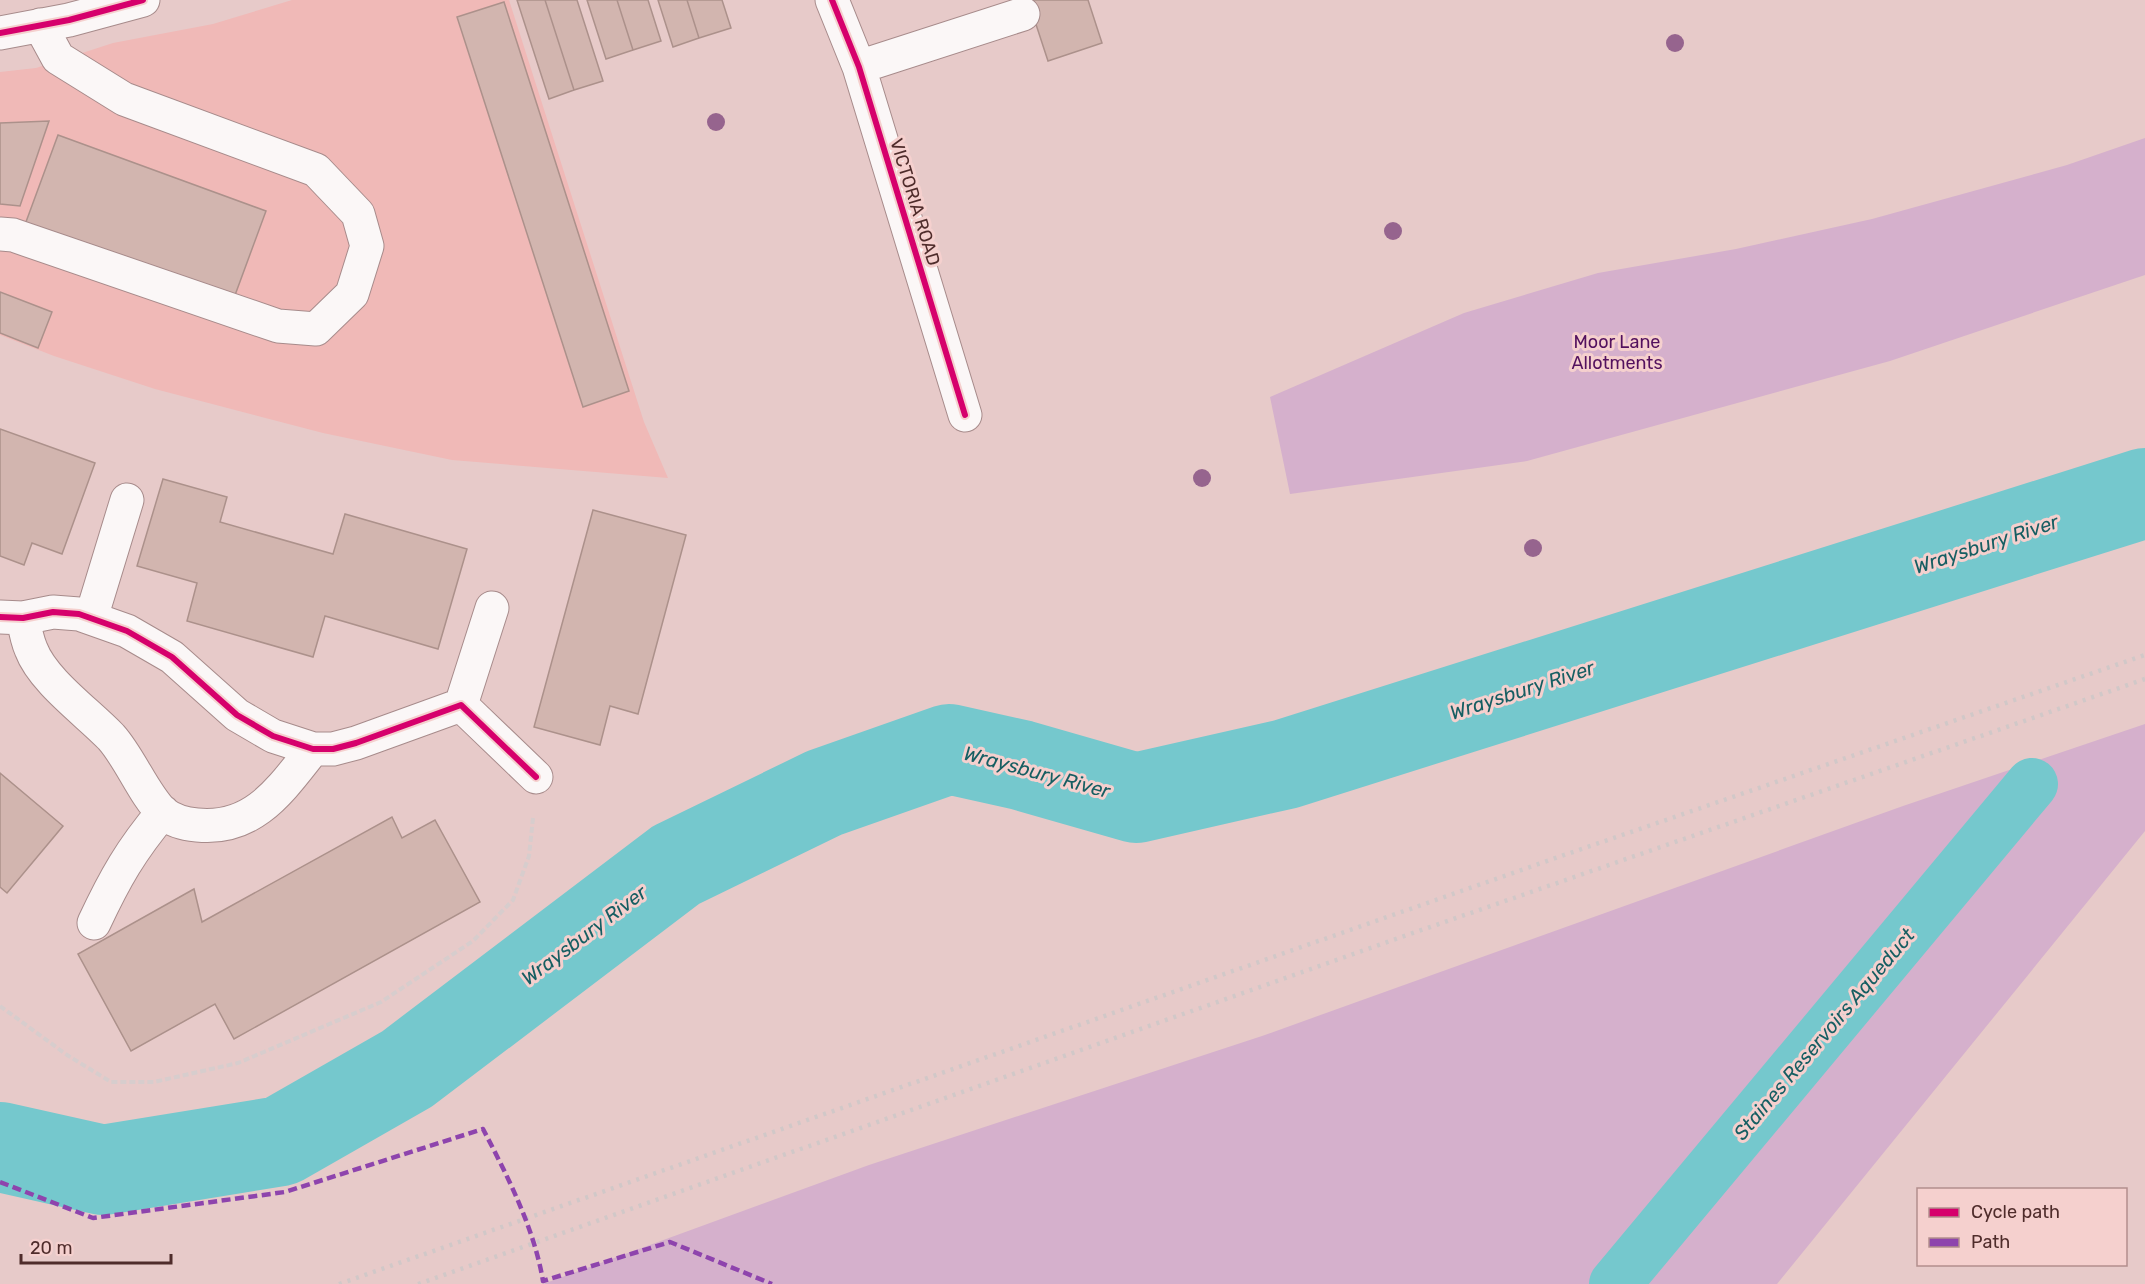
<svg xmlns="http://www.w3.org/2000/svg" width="2145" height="1284" font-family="Rubik,sans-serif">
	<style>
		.built { fill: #f0b9b7 }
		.green { fill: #d5b0cc }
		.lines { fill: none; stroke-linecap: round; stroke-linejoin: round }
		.canal { stroke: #75c8cd; stroke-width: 52 }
		.river { stroke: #75c8cd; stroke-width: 90 }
		.building { fill: #d2b5af; stroke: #ac918b; stroke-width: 1.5 }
		.minor-casing { stroke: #a78b8b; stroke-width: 35 }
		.path { stroke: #d7cdcd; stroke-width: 4; stroke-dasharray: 6 3; stroke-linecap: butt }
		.minor { stroke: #fbf7f7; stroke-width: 33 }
		.rail { stroke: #d1c8c8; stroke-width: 4.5; stroke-dasharray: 3 6; stroke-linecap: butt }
		.quiet { stroke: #8e44ad; stroke-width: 4.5; stroke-dasharray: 9 4.5; stroke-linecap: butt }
		.cycleway-casing { stroke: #f5d0ce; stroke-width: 10 }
		.cycleway { stroke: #d6006c; stroke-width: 6 }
		.tree { fill: #96648e }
		.labels { text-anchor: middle; stroke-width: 6; stroke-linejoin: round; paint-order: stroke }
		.street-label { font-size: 18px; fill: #4f2c2b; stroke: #f5d0ce }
		.park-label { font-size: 18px; fill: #53115e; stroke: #f5d0ce }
		.water-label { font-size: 20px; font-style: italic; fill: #165e62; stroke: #f5d0ce }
	</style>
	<rect width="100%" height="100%" fill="#e7cac9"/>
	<path class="built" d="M 292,0 L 509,0 L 644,422 L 668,478 L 452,460 L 323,433 L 155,389 L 54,356 L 0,335 L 0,72 L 36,68 L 113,43 L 213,24 Z"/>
	<path class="green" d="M 2145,138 L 2145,275 L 1890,361 L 1527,461 L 1290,494 L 1270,397 L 1464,313 L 1598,273 L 1736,249 L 1872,219 L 2067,165 Z
		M 2145,724 L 2145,831 L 1777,1284 L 543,1284 L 869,1165 L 1262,1036 L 1903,806 Z"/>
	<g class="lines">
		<path class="canal" d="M 1615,1284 L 2032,784"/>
		<path class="river" d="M 0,1147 L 103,1170 L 281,1141 L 407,1069 L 676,865 L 824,793 L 949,749 L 1021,765 L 1136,798 L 1286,764 L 2145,493"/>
	</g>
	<path class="building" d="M 517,0 L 545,0 L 574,90 L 549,99 Z
		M 545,0 L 577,0 L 603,81 L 574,90 Z
		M 587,0 L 617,0 L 633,50 L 606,59 Z
		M 617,0 L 648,0 L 661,41 L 633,50 Z
		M 658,0 L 687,0 L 699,38 L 673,47 Z
		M 687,0 L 722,0 L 731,28 L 699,38 Z
		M 1028,0 L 1088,0 L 1102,43 L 1048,61 Z
		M 504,2 L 629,391 L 583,407 L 457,17 Z
		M 49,121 L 20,206 L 0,204 L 0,123 Z
		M 58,135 L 266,211 L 231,306 L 23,230 Z
		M 0,292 L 52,312 L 38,348 L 0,333 Z
		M 0,429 L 95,463 L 62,554 L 32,543 L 24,565 L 0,556 Z
		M 163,479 L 227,497 L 220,522 L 333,554 L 345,514 L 467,549 L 438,649 L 325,616 L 313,657 L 187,621 L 197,583 L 137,566 Z
		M 593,510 L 686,535 L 638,714 L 610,706 L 600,745 L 534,727 Z
		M 0,773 L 63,826 L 7,893 L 0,887 Z
		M 392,817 L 402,838 L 435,820 L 480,902 L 234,1039 L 215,1004 L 131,1051 L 78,954 L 194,889 L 202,922 Z"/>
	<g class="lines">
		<g class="minor-casing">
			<path id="minor" d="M 832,0 L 859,67 L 965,415
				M 0,33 L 69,20 L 143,0
				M 859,67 L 1023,14
				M 0,234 L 13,235 L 278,326 L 316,329 L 352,294 L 367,246 L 358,214 L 316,170 L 124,99 L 58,58 L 40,25
				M 0,617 L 23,618 L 53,612 L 79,614 L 127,631 L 172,657 L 237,715 L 273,736 L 313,749 L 333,749 L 356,743 L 461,705 L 536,777
				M 23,618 C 25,629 27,640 31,649 C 43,681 87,712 111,737 C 130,758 144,795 163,813 C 173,821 185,824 197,825 C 254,831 281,789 313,749
				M 91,618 L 127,500
				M 461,705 L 492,608
				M 94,923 C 115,878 131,850 163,812"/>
		</g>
		<path class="path" d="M 0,1006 L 67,1055 L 111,1082 L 154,1082 L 238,1063 L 381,1002 L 473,941 L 513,900 L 529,856 L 533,818"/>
		<use href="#minor" class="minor"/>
		<path class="rail" d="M 339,1284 L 1570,853 L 2145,655
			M 418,1284 L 1410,934 L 2145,679"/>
		<path class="quiet" d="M 0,1182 L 93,1218 L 285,1192 L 483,1129 C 508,1177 534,1228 543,1281 L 670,1242 L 772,1284"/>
		<g class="cycleway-casing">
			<path id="cycleway" d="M 832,0 L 859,67 L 965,415
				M 0,33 L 69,20 L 143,0
				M 0,617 L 23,618 L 53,612 L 79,614 L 127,631 L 172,657 L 237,715 L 273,736 L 313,749 L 333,749 L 356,743 L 461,705 L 536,777"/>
		</g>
		<use href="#cycleway" class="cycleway"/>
	</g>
	<g class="tree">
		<circle cx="1675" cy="43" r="9"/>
		<circle cx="716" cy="122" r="9"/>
		<circle cx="1393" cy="231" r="9"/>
		<circle cx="1202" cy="478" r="9"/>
		<circle cx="1533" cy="548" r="9"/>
	</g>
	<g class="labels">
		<g class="street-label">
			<text transform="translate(915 202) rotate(73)" y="6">VICTORIA ROAD</text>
		</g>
		<g class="park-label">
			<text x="1617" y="348">Moor Lane<tspan x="1617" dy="21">Allotments</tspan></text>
		</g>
		<g class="water-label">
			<text transform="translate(1986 544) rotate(-18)" y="7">Wraysbury River</text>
			<text transform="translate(1522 690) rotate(-18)" y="7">Wraysbury River</text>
			<text transform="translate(1037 772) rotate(15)" y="7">Wraysbury River</text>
			<text transform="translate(584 935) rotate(-37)" y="7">Wraysbury River</text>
			<text transform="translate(1824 1034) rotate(-50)" y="7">Staines Reservoirs Aqueduct</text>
		</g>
	</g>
	<rect x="1917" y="1188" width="210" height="78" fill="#f5d0ce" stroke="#b38e8d" stroke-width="1.5"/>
	<rect x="1929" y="1208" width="30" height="9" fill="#d6006c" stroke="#b38e8d" stroke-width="1.5"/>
	<text x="1971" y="1218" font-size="18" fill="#4f2c2b">Cycle path</text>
	<rect x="1929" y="1238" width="30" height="9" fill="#8e44ad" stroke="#b38e8d" stroke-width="1.5"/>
	<text x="1971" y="1248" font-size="18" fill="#4f2c2b">Path</text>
	<path d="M21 1254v9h150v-9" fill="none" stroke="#4f2c2b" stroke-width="3"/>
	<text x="30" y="1254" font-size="18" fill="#4f2c2b" stroke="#f5d0ce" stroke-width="4.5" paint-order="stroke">20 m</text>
</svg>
